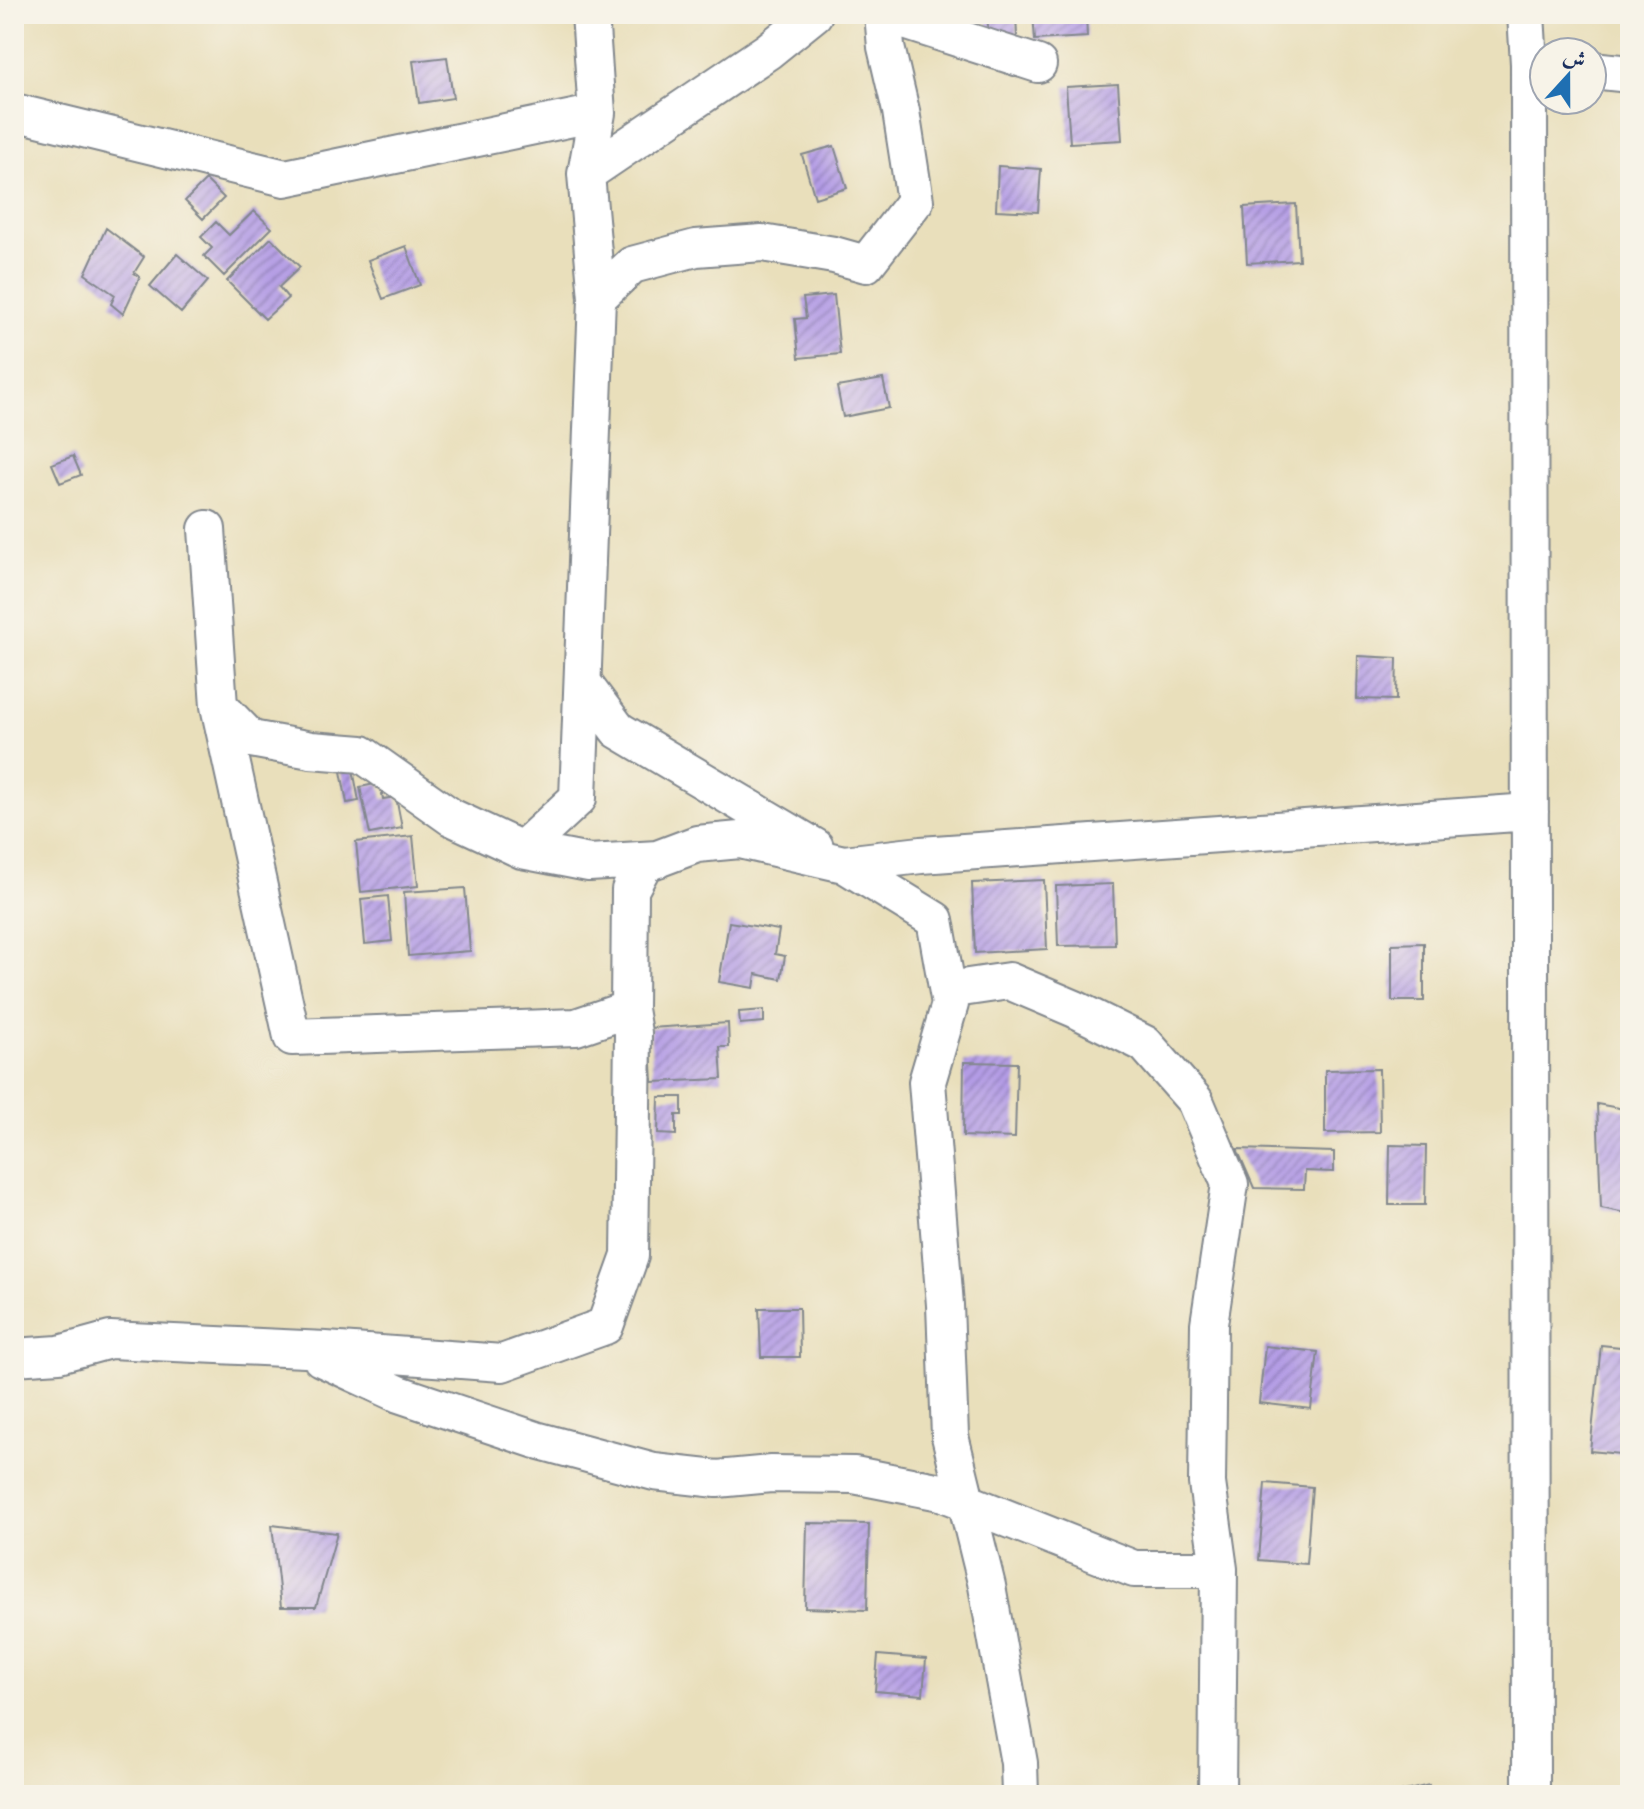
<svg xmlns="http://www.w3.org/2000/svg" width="1644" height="1809" font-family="'IM FELL Double Pica',Amiri,serif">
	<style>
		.building { fill: url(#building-hatch) }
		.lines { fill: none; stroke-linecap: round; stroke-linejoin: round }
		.minor-casing { stroke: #82878c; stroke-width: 40 }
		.minor { stroke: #fff; stroke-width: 36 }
	</style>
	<defs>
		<pattern id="building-hatch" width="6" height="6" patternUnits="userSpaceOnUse" patternTransform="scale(2)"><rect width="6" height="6" fill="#b39be5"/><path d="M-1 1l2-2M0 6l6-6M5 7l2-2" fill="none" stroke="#917fbd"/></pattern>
	</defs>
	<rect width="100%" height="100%" fill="#f7f3e8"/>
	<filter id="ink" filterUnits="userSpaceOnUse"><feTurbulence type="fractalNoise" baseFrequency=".0125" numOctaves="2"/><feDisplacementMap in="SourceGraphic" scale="16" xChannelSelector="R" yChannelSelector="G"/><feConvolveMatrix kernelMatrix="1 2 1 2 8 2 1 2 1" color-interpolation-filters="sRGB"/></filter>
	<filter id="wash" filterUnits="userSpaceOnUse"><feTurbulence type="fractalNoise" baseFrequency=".006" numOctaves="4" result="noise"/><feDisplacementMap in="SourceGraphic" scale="32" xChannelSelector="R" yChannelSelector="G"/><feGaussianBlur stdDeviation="1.8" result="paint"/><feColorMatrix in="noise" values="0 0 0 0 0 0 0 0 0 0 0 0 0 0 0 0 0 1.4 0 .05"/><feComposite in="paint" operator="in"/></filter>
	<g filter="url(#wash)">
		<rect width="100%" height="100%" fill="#e9dfbb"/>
		<g id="blocks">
			<path class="building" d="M 987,14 L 1016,14 L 1017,37 L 989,39 Z
				M 1033,14 L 1086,14 L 1087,37 L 1035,40 Z
				M 447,57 L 453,98 L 419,103 L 413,61 Z
				M 1118,84 L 1122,140 L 1070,143 L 1066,87 Z
				M 834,146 L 847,188 L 815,198 L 802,155 Z
				M 998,166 L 1041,169 L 1038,212 L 996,210 Z
				M 206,180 L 224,198 L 203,219 L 185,201 Z
				M 1296,204 L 1299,260 L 1247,263 L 1244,207 Z
				M 254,211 L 272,228 L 224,276 L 204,256 L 212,248 L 201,237 L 216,222 L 229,235 Z
				M 106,228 L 144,257 L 134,273 L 140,277 L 123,314 L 111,304 L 115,295 L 85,274 Z
				M 271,238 L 300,267 L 279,287 L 288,298 L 265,319 L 227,281 Z
				M 406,246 L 420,285 L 383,299 L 368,260 Z
				M 177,254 L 208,281 L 181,313 L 150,286 Z
				M 834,295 L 840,354 L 799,358 L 795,319 L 806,318 L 803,298 Z
				M 883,379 L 889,408 L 843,417 L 837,387 Z
				M 73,456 L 81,475 L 60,483 L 52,464 Z
				M 1358,656 L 1397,658 L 1396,700 L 1357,699 Z
				M 352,764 L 359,801 L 347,803 L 340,766 Z
				M 380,783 L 383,799 L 396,797 L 402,828 L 370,834 L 360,787 Z
				M 413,836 L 418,886 L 361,892 L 356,842 Z
				M 1044,880 L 1047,949 L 975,953 L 972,883 Z
				M 1113,884 L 1115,945 L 1058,946 L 1056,886 Z
				M 465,888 L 470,951 L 408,956 L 404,892 Z
				M 388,896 L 392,941 L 365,944 L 361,899 Z
				M 729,922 L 779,930 L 775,954 L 785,956 L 781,979 L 756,974 L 754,988 L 719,982 Z
				M 1424,943 L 1424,1001 L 1392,1001 L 1392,944 Z
				M 764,1010 L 764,1022 L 740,1024 L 739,1012 Z
				M 728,1023 L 729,1047 L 720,1047 L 722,1079 L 653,1082 L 650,1028 Z
				M 964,1062 L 1017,1063 L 1015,1138 L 963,1136 Z
				M 1379,1069 L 1380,1132 L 1325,1133 L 1325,1070 Z
				M 659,1097 L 682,1097 L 682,1115 L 676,1115 L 676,1135 L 658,1134 Z
				M 1597,1104 L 1630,1110 L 1630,1214 L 1601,1208 Z
				M 1390,1145 L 1426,1146 L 1425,1205 L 1389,1205 Z
				M 1237,1149 L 1334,1152 L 1334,1172 L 1305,1171 L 1304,1189 L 1254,1188 Z
				M 759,1308 L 799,1308 L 800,1357 L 761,1357 Z
				M 1601,1345 L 1630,1348 L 1630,1455 L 1590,1451 Z
				M 1265,1346 L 1318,1352 L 1311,1409 L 1259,1403 Z
				M 1265,1483 L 1312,1487 L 1306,1564 L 1259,1560 Z
				M 807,1523 L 869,1524 L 867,1610 L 805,1608 Z
				M 272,1525 L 337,1533 L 316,1607 L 281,1607 Z
				M 878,1655 L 926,1659 L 923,1695 L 875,1691 Z
				M 1429,1785 L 1431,1795 L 1393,1795 L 1393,1794 Z"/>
		</g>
	</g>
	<g filter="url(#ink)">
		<use href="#blocks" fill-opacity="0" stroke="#82878c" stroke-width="2"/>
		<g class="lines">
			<g class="minor-casing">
				<path id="minor" d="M 883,14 L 1038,64
					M 1526,14 L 1529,64 L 1531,1795
					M 1592,70 L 1630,74
					M 14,112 L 285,178 L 597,113
					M 586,174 L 768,51 L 814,14
					M 597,298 L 632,265 L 696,248 L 762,243 L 834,255 L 866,264 L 915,201 L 901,111 L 886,47 L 883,14
					M 207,529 L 219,706 L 251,739 L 311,750 L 362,754 L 451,817 L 522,850 L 589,863 L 658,859
					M 583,683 L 618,730 L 815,847
					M 219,706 L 292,1037 L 576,1027 L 629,1009
					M 522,850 L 578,798 L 597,298 L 586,174 L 597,113 L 590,14
					M 948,990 L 1009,981 L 1075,1009 L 1145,1044 L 1195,1101 L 1230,1184 L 1209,1324 L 1207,1483 L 1219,1569 L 1217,1795
					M 14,1357 L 59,1354 L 110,1340 L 326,1350 L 502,1363 L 605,1326 L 630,1256 L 633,1033 L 629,1009 L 630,890 L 644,864 L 697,844 L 740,840 L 844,864
					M 321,1358 L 399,1394 L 536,1440 L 654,1472 L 717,1479 L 771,1474 L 854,1475 L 941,1492 L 1134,1569 L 1219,1569
					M 1020,1795 L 1019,1763 L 987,1586 L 950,1436 L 945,1305 L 927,1082 L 950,1004 L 935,920 L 844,864 L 921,855 L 1530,812"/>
			</g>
			<use href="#minor" class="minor"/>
		</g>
	</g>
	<rect width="1644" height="1809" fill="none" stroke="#f7f3e8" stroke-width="48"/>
	<g transform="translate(1568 76) rotate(21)"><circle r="38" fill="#f7f3e8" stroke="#9fa5b1" stroke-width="2"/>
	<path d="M0-6L14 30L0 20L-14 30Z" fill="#1f6fb2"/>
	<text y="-12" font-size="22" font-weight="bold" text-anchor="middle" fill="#1b2f5e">ش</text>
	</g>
</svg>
